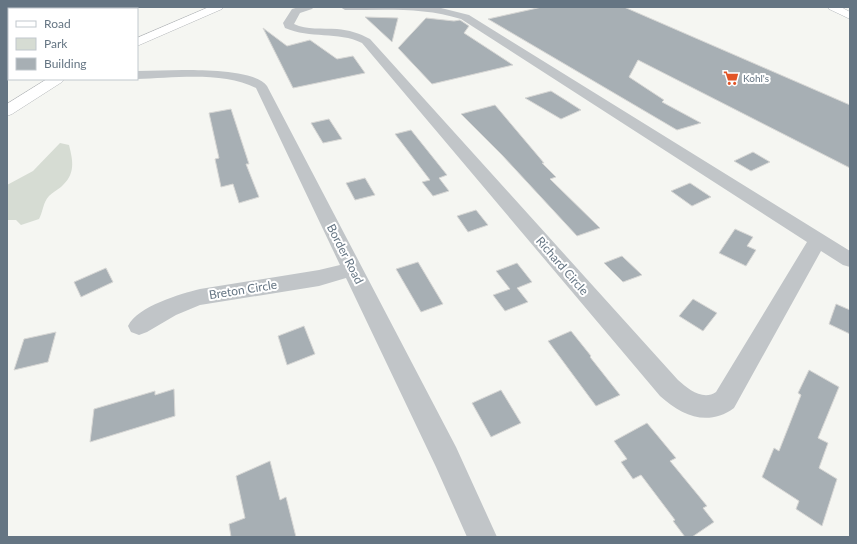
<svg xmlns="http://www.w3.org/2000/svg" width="857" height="544" font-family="Lato,sans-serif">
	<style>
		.green { fill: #d6dcd3 }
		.building { fill: #a7afb4; stroke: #d7d7d5 }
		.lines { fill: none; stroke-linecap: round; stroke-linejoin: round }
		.secondary-casing { stroke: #b3b8bd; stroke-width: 1 }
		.motorway-casing { stroke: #b4b7ba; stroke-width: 1 }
		.minor { fill: #c1c5c8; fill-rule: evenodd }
		.secondary { fill: #fff; fill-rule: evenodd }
		.motorway { fill: #fff; fill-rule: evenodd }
		.labels { text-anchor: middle; stroke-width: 4; stroke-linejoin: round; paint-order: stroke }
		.far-poi-label { font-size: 10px; fill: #657583; stroke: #fff; text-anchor: start }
		.street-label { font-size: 12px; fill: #657583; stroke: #fff }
	</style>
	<rect width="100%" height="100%" fill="#f5f6f2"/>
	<path class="green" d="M 60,143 L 69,145 C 73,161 76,174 61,187 C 57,190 52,193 49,196 C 43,202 43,212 39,219 L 21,225 L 16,220 L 7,220 L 7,185 L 33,171 Z"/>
	<path class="building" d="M 542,7 L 624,7 L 850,105 L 850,168 L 638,60 L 629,77 L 664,100 L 662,102 L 701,123 L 677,130 L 488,19 Z
		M 365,17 L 398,18 L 392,42 Z
		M 426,18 L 454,21 L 460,20 L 469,26 L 464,33 L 513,65 L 432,84 L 398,48 Z
		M 263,28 L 287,46 L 310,40 L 337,59 L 353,56 L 365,73 L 293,88 Z
		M 551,91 L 567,101 L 581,110 L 561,119 L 525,98 Z
		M 495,105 L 544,163 L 542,163 L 556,177 L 550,179 L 600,228 L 577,236 L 502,155 L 461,114 Z
		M 231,109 L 249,164 L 246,164 L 259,197 L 239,203 L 233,184 L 221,187 L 215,159 L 219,158 L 209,113 Z
		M 329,119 L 342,139 L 323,143 L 311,123 Z
		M 411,130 L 447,175 L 439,178 L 449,191 L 433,196 L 422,182 L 430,180 L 395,134 Z
		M 753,152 L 770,162 L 751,171 L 734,161 Z
		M 365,178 L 375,195 L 355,200 L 346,183 Z
		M 690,183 L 711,197 L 692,206 L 671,191 Z
		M 476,210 L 488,225 L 468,232 L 457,216 Z
		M 735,229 L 753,237 L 747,246 L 756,250 L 746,266 L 719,253 Z
		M 622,256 L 642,275 L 623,282 L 604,263 Z
		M 418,262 L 443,304 L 421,312 L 396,269 Z
		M 517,263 L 532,282 L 517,288 L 528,302 L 505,311 L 493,295 L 510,289 L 496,271 Z
		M 106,268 L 113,282 L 81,297 L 74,282 Z
		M 693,299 L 717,313 L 703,331 L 679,316 Z
		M 836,304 L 850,310 L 850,334 L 829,324 Z
		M 304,326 L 315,354 L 287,365 L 278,336 Z
		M 571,331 L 591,356 L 590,357 L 620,395 L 596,406 L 548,341 Z
		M 56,332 L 48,362 L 14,370 L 24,339 Z
		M 809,370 L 839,387 L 818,438 L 828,443 L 819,468 L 837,479 L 822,526 L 796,509 L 799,501 L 762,477 L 774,448 L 779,451 L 801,395 L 798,393 Z
		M 174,389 L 175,416 L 90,442 L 94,409 L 155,391 L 155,395 Z
		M 501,390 L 521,423 L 491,437 L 472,403 Z
		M 647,423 L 676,458 L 670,461 L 707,506 L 703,508 L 714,522 L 692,537 L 685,537 L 673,521 L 675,520 L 641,475 L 633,479 L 621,462 L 627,459 L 614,441 Z
		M 270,461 L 280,500 L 286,497 L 296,537 L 231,537 L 229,524 L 245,518 L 236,476 Z"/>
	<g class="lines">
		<g class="secondary-casing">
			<path id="secondary" d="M 828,7 L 841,7 L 850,12 L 850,19 L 829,9 Z"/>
		</g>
		<g class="motorway-casing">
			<path id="motorway" d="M 209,7 L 223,7 L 222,9 L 137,46 L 137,38 Z
				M 7,44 L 9,45 L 9,53 L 7,52 Z
				M 47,79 L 64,79 L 62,82 L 12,114 L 7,116 L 7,104 Z"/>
		</g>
		<path class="minor" d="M 299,7 L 314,7 L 312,9 L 300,13 L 294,24 C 307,30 322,28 337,29 C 349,30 359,33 370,39 L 678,380 C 688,389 703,401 716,392 L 807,242 L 461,19 C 424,7 384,10 345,10 L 340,7 L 437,7 L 469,15 L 850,251 L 850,267 L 843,265 L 821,251 L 734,408 C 708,427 682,416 660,396 L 362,43 C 338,31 310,39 285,28 L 283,23 L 292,9 Z
			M 183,70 C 202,70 256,70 267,86 L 456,447 L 497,537 L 467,537 L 436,467 L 346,278 L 319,286 L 200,305 L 176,315 L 147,332 L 139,335 L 131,332 L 128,326 C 138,306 180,294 200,289 L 319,270 L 340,265 L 256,88 C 223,71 173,78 137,79 L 137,71 Z"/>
		<use href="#secondary" class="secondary"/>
		<use href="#motorway" class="motorway"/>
	</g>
	<defs>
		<g id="supermarket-bare" transform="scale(1.2)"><path d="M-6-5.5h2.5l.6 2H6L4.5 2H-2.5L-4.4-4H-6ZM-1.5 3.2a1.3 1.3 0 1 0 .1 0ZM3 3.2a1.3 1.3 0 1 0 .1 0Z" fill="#e25426" stroke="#fff" stroke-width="2.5" paint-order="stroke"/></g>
	</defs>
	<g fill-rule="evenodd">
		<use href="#supermarket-bare" x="731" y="78"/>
	</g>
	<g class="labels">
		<g class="far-poi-label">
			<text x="743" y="82">Kohl's</text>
		</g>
		<g class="street-label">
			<text transform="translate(345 254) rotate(63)" y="4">Border Road</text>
			<text transform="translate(562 266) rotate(49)" y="4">Richard Circle</text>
			<text transform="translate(243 290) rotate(-9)" y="4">Breton Circle</text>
		</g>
	</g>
	<rect width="857" height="544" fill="none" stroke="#657583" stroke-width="16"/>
	<rect x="8" y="8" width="130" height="72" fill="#ffffff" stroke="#c1c8cd"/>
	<rect x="16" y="21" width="20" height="6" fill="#ffffff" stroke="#c1c8cd"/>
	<text x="44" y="28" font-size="12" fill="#657583">Road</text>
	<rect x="16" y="38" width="20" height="12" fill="#d6dcd3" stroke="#c1c8cd"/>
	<text x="44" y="48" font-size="12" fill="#657583">Park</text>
	<rect x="16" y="58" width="20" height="12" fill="#a7afb4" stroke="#c1c8cd"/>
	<text x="44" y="68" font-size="12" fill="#657583">Building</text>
</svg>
